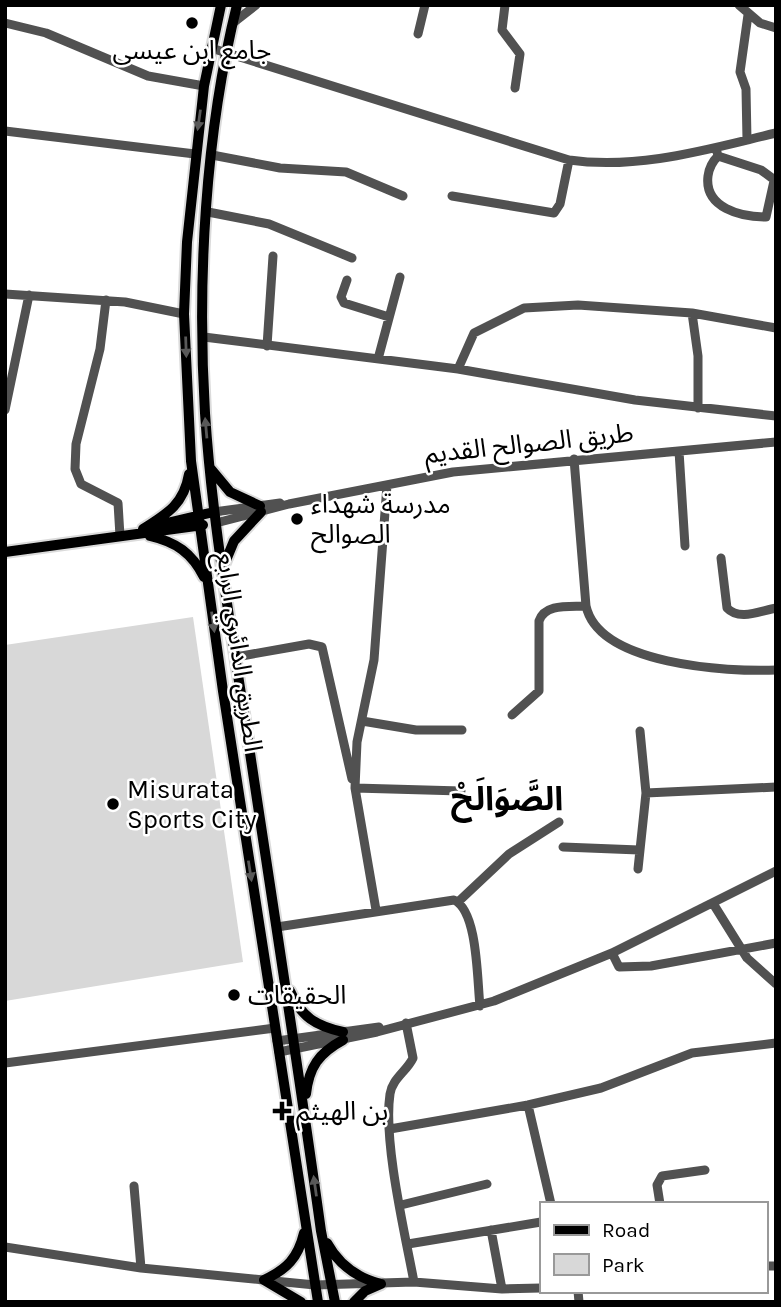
<svg xmlns="http://www.w3.org/2000/svg" width="781" height="1307" font-family="Karla,'Noto Sans Arabic',sans-serif">
	<style>
		.green { fill: #d8d8d8 }
		.lines { fill: none; stroke-linecap: round; stroke-linejoin: round }
		.major-casing { stroke: #dbdbdb; stroke-width: 14 }
		.minor { stroke: #515151; stroke-width: 9 }
		.major { stroke: #000; stroke-width: 10 }
		.oneway { fill: #595959 }
		.poi-dot { fill: #000; stroke: #fff; stroke-width: 2.5 }
		.labels { text-anchor: middle; stroke-width: 5; stroke-linejoin: round; paint-order: stroke }
		.poi-label { font-size: 26px; fill: #000; stroke: #fff; text-anchor: start }
		.street-label { font-size: 26px; fill: #000; stroke: #fff }
		.district-label { font-size: 33px; font-weight: bold; fill: #000; stroke: #fff }
	</style>
	<rect width="100%" height="100%" fill="#fff"/>
	<path class="green" d="M 193,617 L 243,962 L 5,1001 L 5,645 Z"/>
	<g class="lines">
		<g class="major-casing">
			<path id="major" d="M 221,5 L 204,86 L 187,242 L 184,314 L 191,461 L 223,691 L 318,1302
				M 237,5 C 205,133 197,281 205,413 C 212,521 231,627 247,733 C 272,900 298,1065 321,1231 L 335,1302
				M 210,468 L 230,492 L 260,506
				M 154,526 L 214,512
				M 143,529 C 167,514 184,504 189,474
				M 150,536 C 176,542 192,553 204,577
				M 5,552 L 203,525
				M 224,565 L 234,541 L 261,512
				M 290,991 C 301,1017 316,1026 343,1032
				M 306,1094 C 309,1067 319,1053 343,1040
				M 327,1243 C 339,1265 357,1278 381,1284
				M 264,1280 C 287,1269 298,1258 304,1233
				M 264,1280 L 301,1302
				M 354,1302 L 365,1291 L 381,1284"/>
		</g>
		<path class="minor" d="M 505,5 L 502,30 L 520,54 L 515,88
			M 739,5 L 760,23 L 776,28
			M 5,23 L 46,33 L 148,76 L 204,86
			M 233,23 L 256,5
			M 418,34 L 425,5
			M 211,48 L 569,160 C 639,170 708,149 776,133
			M 5,131 L 195,154
			M 747,140 L 746,89 L 740,72 L 748,15
			M 717,152 L 718,156 L 761,170 L 776,181
			M 212,155 L 280,168 L 346,172 L 403,196
			M 718,156 C 712,162 709,168 708,176 C 704,208 741,217 766,217 L 774,181
			M 452,196 L 554,213 L 560,204 L 569,160
			M 208,212 L 269,224 L 352,258
			M 347,280 L 341,297 L 344,303 L 389,317
			M 5,294 L 125,302 L 184,314
			M 106,300 L 100,349 L 76,444 L 75,469 L 81,484 L 118,503 L 120,536
			M 692,313 L 698,356 L 698,408
			M 204,337 L 458,369 L 635,400 L 776,416
			M 267,346 L 273,256
			M 378,359 L 400,277
			M 458,369 L 474,333 L 524,308 L 578,305 L 692,313 L 776,328
			M 5,410 L 29,295
			M 679,451 L 685,546
			M 574,459 L 586,606 C 599,665 727,672 776,670
			M 214,512 L 280,503
			M 216,523 L 289,504 L 453,472 L 776,442
			M 721,558 L 727,608 C 739,621 760,611 776,608
			M 236,657 L 309,644 L 322,647 L 352,779
			M 512,715 L 539,691 L 539,621 C 545,603 570,607 586,606
			M 362,721 L 416,730 L 462,730
			M 355,788 L 461,791
			M 646,793 L 776,787
			M 563,847 L 639,850
			M 638,869 L 646,793 L 640,731
			M 458,902 L 509,854 L 559,822
			M 714,905 L 747,958 L 776,984
			M 376,910 L 355,788 L 357,742 L 374,660 L 387,485
			M 277,927 L 454,900 C 478,911 477,980 480,1006
			M 612,953 L 619,967 L 651,966 L 776,943
			M 406,1023 L 413,1058 C 407,1071 392,1079 390,1094 C 383,1141 405,1234 414,1282
			M 277,1041 L 379,1027
			M 279,1052 L 377,1032 L 494,1001 L 612,953 L 776,871
			M 5,1063 L 275,1028
			M 528,1105 L 551,1204
			M 390,1129 L 528,1105 L 601,1088 L 692,1053 L 776,1043
			M 134,1186 L 141,1268
			M 660,1204 L 657,1185 L 662,1176 L 705,1170
			M 401,1205 L 487,1184
			M 491,1230 L 502,1289
			M 408,1244 L 541,1222
			M 5,1247 L 141,1268 L 315,1285 L 414,1282 L 502,1289 L 541,1288
			M 765,1266 L 776,1266
			M 578,1291 L 579,1302"/>
		<use href="#major" class="major"/>
	</g>
	<defs><path id="oneway-solid" d="M-6-.8H1V-3.2L6.5 0L1 3.2V.8H-6Z" transform="scale(1.75)"/></defs>
	<g class="oneway">
		<use href="#oneway-solid" transform="translate(199 120) rotate(98)"/>
		<use href="#oneway-solid" transform="translate(186 347) rotate(88)"/>
		<use href="#oneway-solid" transform="translate(206 428) rotate(-95)"/>
		<use href="#oneway-solid" transform="translate(213 622) rotate(82)"/>
		<use href="#oneway-solid" transform="translate(250 871) rotate(81)"/>
		<use href="#oneway-solid" transform="translate(315 1186) rotate(-98)"/>
	</g>
	<g class="poi-dot">
		<circle cx="192" cy="23" r="7"/>
		<circle cx="297" cy="519" r="7"/>
		<circle cx="113" cy="804" r="7"/>
		<circle cx="234" cy="995" r="7"/>
		<path d="M278.5 1100.5h7v7h7v7h-7v7h-7v-7h-7v-7h7z"/>
	</g>
	<g class="labels">
		<g class="poi-label">
			<text x="192" y="59" text-anchor="middle">جامع ابن عيسى</text>
			<text x="311" y="513">مدرسة شهداء<tspan x="311" dy="30">الصوالح</tspan></text>
			<text x="127" y="798">Misurata<tspan x="127" dy="30">Sports City</tspan></text>
			<text x="248" y="1004">الحقيقات</text>
			<text x="296" y="1120">بن الهيثم</text>
		</g>
		<g class="street-label">
			<text transform="translate(529 443) rotate(-6)" y="9">طريق الصوالح القديم</text>
			<text transform="translate(240 652) rotate(82)" y="9">الطريق الدائري الرابع</text>
		</g>
		<g class="district-label">
			<text x="507" y="810">الصَّوَالَحْ</text>
		</g>
	</g>
	<rect width="781" height="1307" fill="none" stroke="#000000" stroke-width="14"/>
	<rect x="540" y="1202" width="228" height="91" fill="#ffffff" stroke="#999999" stroke-width="2"/>
	<rect x="554" y="1225" width="35" height="10" fill="#000000" stroke="#999999" stroke-width="2"/>
	<text x="602" y="1237" font-size="21" fill="#000000">Road</text>
	<rect x="554" y="1254" width="35" height="21" fill="#d8d8d8" stroke="#999999" stroke-width="2"/>
	<text x="602" y="1272" font-size="21" fill="#000000">Park</text>
</svg>
